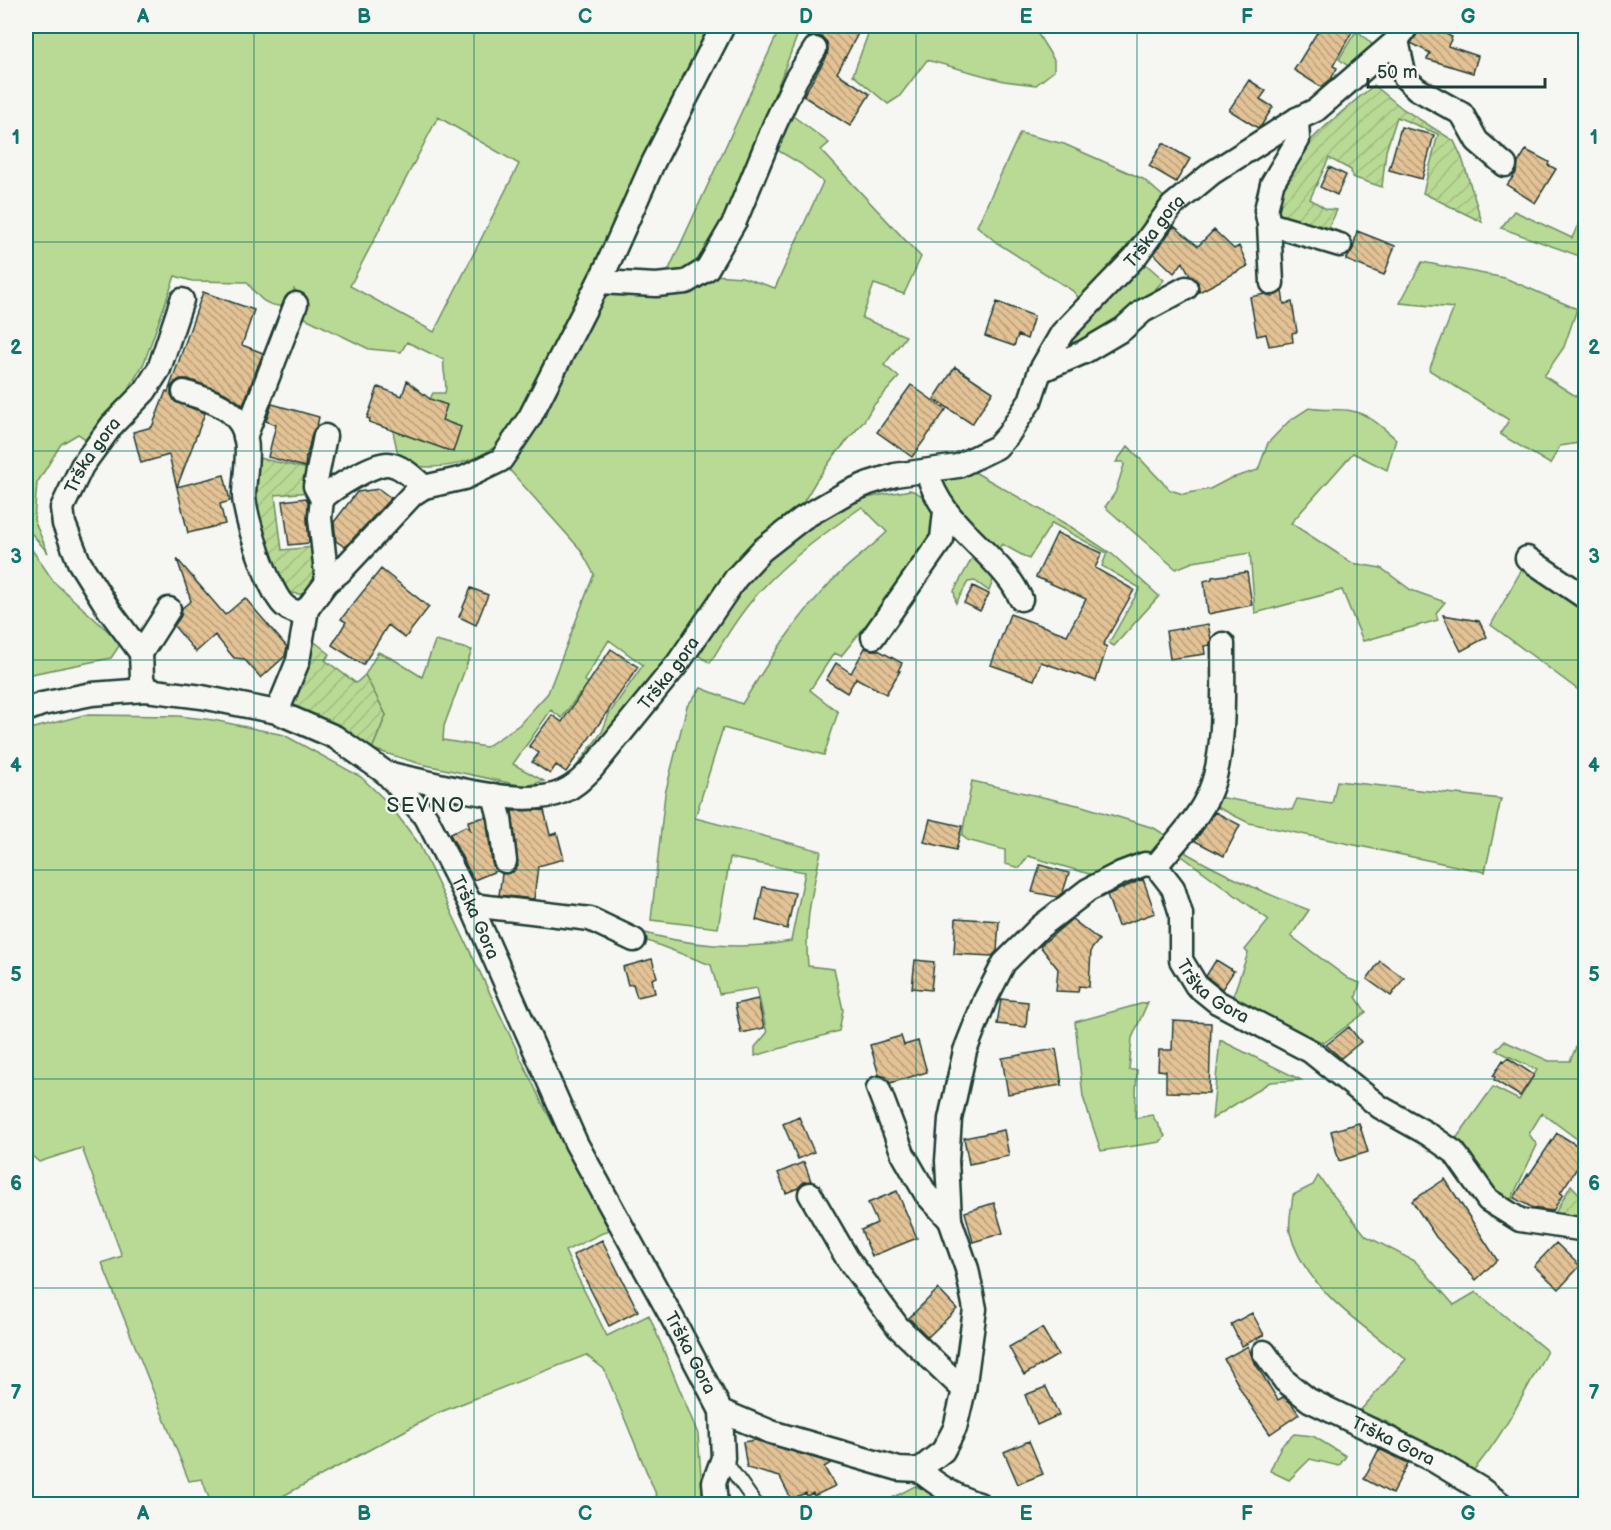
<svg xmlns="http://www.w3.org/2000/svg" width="1611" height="1530" font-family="'Balsamiq Sans',sans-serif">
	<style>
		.grass { fill: #b9da94; stroke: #6c8c64; stroke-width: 1.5; fill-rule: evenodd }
		.garden { fill: url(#garden-furrows); stroke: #6c8c64; stroke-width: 1.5 }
		.building { fill: url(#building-back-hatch); stroke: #1f3d34; stroke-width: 1.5 }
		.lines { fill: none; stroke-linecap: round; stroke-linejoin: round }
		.service-casing { stroke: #1f3d34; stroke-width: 16 }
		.minor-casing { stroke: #1f3d34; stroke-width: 27 }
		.service { stroke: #f6f6f2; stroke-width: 12 }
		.minor { stroke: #f6f6f2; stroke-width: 22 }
		.grid { fill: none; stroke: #0f766e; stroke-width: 1.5; stroke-opacity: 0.55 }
		.labels { text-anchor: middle; stroke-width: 4.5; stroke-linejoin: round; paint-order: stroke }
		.street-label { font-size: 18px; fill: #1f3d34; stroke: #f6f6f2 }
		.quarter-label { font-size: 21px; letter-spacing: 1.5px; fill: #1f3d34; stroke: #f6f6f2 }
		.neatline { fill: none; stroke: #0f766e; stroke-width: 2 }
		.grid-label { font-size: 20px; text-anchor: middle; font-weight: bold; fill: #0f766e }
	</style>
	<defs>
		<pattern id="garden-furrows" width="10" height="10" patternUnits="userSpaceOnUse" patternTransform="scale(1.5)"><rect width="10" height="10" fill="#b9da94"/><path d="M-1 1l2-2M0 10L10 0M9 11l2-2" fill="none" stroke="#9fbc80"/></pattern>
		<pattern id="building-back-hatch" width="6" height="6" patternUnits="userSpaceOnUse" patternTransform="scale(1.5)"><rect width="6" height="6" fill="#e3c295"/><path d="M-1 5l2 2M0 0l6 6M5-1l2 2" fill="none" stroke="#b79f7a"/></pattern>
	</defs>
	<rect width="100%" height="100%" fill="#f6f6f2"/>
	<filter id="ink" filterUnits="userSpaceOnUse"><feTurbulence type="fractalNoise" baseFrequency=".0167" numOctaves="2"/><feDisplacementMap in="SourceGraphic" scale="12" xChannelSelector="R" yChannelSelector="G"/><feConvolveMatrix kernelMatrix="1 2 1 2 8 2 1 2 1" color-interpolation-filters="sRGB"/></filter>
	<g filter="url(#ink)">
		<path class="grass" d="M 26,26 L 716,26 L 509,437 C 474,464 444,472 400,464 L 392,427 L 422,414 L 433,393 L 445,393 C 448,381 442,372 444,360 L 407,342 L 401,352 L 369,349 L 301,316 L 301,296 L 294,289 L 288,307 C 265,306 260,300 247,282 L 192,281 L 175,276 L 144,363 L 114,414 L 91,443 L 78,434 L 61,444 L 37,483 L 34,520 L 48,553 L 26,527 ZM 438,117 L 519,164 L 434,332 L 350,286 Z
			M 781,26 L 801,26 L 774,96 L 759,144 L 719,232 L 690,273 L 665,278 Z
			M 871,26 L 1033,26 L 1054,60 L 1054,71 L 1036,85 L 1004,81 L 927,60 L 899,97 L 888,104 L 853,75 Z
			M 1359,32 L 1374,46 L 1353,70 L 1339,59 L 1354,34 Z
			M 789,113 L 829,143 L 821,150 L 921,257 L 904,294 L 874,284 L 862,318 L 906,336 L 884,365 L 899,377 L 873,406 L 864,421 L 834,456 L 816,481 L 797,513 L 683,638 L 592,758 L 567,779 L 602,732 L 609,714 L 643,665 L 609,640 L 584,680 L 614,700 L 607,714 L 579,694 L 562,718 L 551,710 L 513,764 L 544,781 L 527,786 L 509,783 L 421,764 L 372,749 L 386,715 L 365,675 L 378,652 L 393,659 L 422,677 L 435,641 L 472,650 L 444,726 L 443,740 L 486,747 L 519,725 L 548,693 L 594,574 L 580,549 L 506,466 L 605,292 L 713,275 L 742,277 L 775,288 L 823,182 L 801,164 L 777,150 Z
			M 1020,133 L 1064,144 L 1143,179 L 1166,199 L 1160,212 L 1081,301 L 1073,291 L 997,243 L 977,226 Z
			M 1585,210 L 1585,258 L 1501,228 L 1514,211 L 1572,238 Z
			M 1140,259 L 1164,280 L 1125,320 L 1061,358 L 1092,308 Z
			M 1422,262 L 1505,278 L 1577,309 L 1564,347 L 1544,376 L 1585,402 L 1585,442 L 1560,446 L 1550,464 L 1500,434 L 1509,420 L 1429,370 L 1454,308 L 1400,303 Z
			M 1309,408 C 1324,411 1338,408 1352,411 C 1369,414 1383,428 1396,439 L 1387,470 L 1353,453 L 1291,523 L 1352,563 L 1381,568 L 1411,590 L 1445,602 L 1436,613 L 1438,620 L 1363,641 L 1342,590 L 1255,613 L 1250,553 L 1193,562 L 1176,569 L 1105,507 L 1115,493 L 1124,465 L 1123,462 L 1116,462 L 1128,446 L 1170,490 L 1183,494 L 1210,489 L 1229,479 L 1258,470 L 1268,443 L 1289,421 Z
			M 971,470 L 1071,527 L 1112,554 L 1159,596 L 1114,646 L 1109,643 L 1140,588 L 1102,566 L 1107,553 L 1052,523 L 1029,559 L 1002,544 L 993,556 L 936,483 Z
			M 910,490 C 926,494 937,512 935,529 C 934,537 924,547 920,553 C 895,589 868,623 841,656 L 834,653 L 810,690 L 838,712 L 824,755 L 723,728 L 695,818 L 821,851 C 812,893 804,923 808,966 L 834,969 L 843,1010 L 839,1031 L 755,1056 L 755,1047 L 767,1033 L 757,988 L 719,994 L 711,965 L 637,937 L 638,931 C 685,945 742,951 791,941 L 805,872 L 730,858 L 718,928 L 651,920 L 665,794 L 687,706 L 701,688 L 742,704 C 769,661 796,618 832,581 C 849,563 870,549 887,532 L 862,507 C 826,532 790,558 760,591 C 740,613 725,638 710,663 L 692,651 C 738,593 782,532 852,503 C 869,495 891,494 910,490 Z
			M 26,541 L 54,582 L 121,643 L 111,658 L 26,675 Z
			M 975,553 L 995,575 L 989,591 L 975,581 L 968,582 L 956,603 L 954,591 Z
			M 1523,567 L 1585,609 L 1585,695 L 1491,625 Z
			M 84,715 L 178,716 L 213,720 L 284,735 L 361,777 L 389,804 L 419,844 L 542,1103 L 609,1230 L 565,1251 L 569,1260 L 607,1336 L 649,1315 L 698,1434 L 703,1504 L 660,1504 L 604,1369 L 586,1355 L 438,1413 L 268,1504 L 211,1504 L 202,1479 L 189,1481 L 102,1263 L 122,1256 L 82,1148 L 39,1162 L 26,1151 L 26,730 Z
			M 972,781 L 1082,806 L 1154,828 L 1167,836 L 1150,857 L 1096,876 L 1028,856 L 1020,868 L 1005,864 L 1005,850 L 967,840 L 962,835 Z
			M 1337,781 L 1501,799 L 1485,872 L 1249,823 L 1211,804 L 1213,796 L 1292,810 L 1297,799 L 1332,804 Z
			M 1186,842 L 1186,853 C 1226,876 1266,894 1309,910 L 1291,936 L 1349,979 L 1360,983 L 1356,997 L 1366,1012 L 1324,1043 L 1269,1019 L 1233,996 L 1248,953 L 1245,950 L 1269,920 L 1175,851 Z
			M 1148,1002 L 1132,1038 L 1129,1070 L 1137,1070 L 1135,1118 L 1152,1115 L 1165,1136 L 1160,1142 L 1101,1151 L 1083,1097 L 1075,1022 Z
			M 1585,1027 L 1585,1145 L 1542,1113 L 1529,1134 L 1537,1145 L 1510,1202 L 1482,1177 L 1455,1140 L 1493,1087 L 1519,1100 L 1537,1070 L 1496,1050 L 1504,1041 L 1549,1061 L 1570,1061 Z
			M 1220,1040 L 1301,1080 L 1270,1082 L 1212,1119 Z
			M 1318,1176 L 1366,1236 L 1416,1262 L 1454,1305 L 1476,1292 L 1547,1351 C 1525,1392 1501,1440 1470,1474 L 1387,1422 L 1359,1412 L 1406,1359 C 1365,1328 1302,1286 1290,1232 C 1288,1221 1292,1206 1293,1195 L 1313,1185 Z
			M 1294,1434 L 1313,1436 L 1346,1456 L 1339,1466 L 1310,1459 L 1289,1480 L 1270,1471 L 1281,1446 Z
			M 915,1486 L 954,1501 L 955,1504 L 881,1504 Z"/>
		<path class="garden" d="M 1374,85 L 1403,109 L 1454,141 L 1462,158 L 1482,222 L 1423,193 L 1438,134 L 1397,117 L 1386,151 L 1382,187 L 1352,177 L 1351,170 L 1329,158 L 1310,199 L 1326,209 L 1337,210 L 1329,227 L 1341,233 L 1328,232 L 1277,215 C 1277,209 1276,202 1276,196 C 1280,158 1346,109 1374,85 Z
			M 259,458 L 312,470 L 311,492 L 275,495 L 282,550 L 314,547 L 319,581 L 306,595 L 284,592 L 256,508 Z
			M 311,639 L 330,654 L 325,660 L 356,683 L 365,675 L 386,715 L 372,749 L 314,719 L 288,709 Z
			M 1571,1185 L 1585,1200 L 1585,1224 L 1554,1215 Z"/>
		<path class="building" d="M 788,26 L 862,26 L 837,73 L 870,94 L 850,126 L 803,96 L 827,56 L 828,49 L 827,42 L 822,37 L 815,36 L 809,37 Z
			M 1321,26 L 1355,26 L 1333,66 L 1337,68 L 1331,79 L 1321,87 L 1294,70 Z
			M 1420,26 L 1429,26 L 1452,37 L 1448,46 L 1478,56 L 1473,73 L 1427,59 L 1430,53 L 1411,43 L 1418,33 Z
			M 1249,80 L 1266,91 L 1260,99 L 1273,107 L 1261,126 L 1258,128 L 1229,110 Z
			M 1401,127 L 1434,135 L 1422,179 L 1389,170 Z
			M 1163,143 L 1190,159 L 1176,182 L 1149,166 Z
			M 1526,150 L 1549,162 L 1548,165 L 1556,169 L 1535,203 L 1507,185 L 1516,173 L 1518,163 Z
			M 1329,167 L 1346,175 L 1337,195 L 1320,187 Z
			M 1174,226 L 1198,246 L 1214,230 L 1234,249 L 1239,246 L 1248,266 L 1199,292 L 1198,282 L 1190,276 L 1183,262 L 1174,273 L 1154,254 Z
			M 1357,231 L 1395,246 L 1384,275 L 1346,260 L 1353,249 Z
			M 1282,291 L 1284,304 L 1292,302 L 1297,332 L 1292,333 L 1293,342 L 1269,346 L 1266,334 L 1257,336 L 1250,297 L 1265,294 L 1273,296 Z
			M 203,292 L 254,310 L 242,345 L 263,353 L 243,405 L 225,393 L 188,379 L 180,379 L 175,382 L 171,387 L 171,394 L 175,402 L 205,413 L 177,487 L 224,475 L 230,501 L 220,504 L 225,524 L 188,533 L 169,455 L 141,463 L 133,432 L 152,427 L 166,391 L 168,392 Z
			M 997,302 L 1034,316 L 1027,339 L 1018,335 L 1014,346 L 985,336 Z
			M 955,367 L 993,392 L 972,424 L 934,399 Z
			M 407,381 L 430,399 L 447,405 L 442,420 L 461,427 L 453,452 L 369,422 L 370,419 L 367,418 L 378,387 L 402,396 Z
			M 911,385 L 946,410 L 912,457 L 877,432 Z
			M 272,404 L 319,417 L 317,426 L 312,433 L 307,456 L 306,456 L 305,467 L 268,457 L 276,425 L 266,421 Z
			M 379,489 L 391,498 L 345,547 L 336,541 L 334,522 L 357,492 Z
			M 306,498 L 308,502 L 307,519 L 309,543 L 289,545 L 283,501 Z
			M 1057,533 L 1102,553 L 1095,568 L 1134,590 L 1103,645 L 1107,647 L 1096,681 L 1041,662 L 1034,680 L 991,665 L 1010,614 L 1067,635 L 1086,599 L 1036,577 Z
			M 177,559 L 225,615 L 245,598 L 287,647 L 285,656 L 261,678 L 244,659 L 234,658 L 215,635 L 196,652 L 174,626 L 181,616 L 182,608 L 191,601 Z
			M 381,569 L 429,607 L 405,638 L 388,625 L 363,665 L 332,645 L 346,622 L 341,619 Z
			M 1247,572 L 1252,605 L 1208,614 L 1204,581 L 1212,579 L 1212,577 Z
			M 973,586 L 989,594 L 980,611 L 964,603 Z
			M 471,588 L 488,595 L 476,625 L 459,617 Z
			M 1443,615 L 1479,621 L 1487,637 L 1461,651 Z
			M 1208,624 L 1211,639 L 1210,645 L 1204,646 L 1205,654 L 1170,659 L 1166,631 Z
			M 865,648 L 871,650 L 878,650 L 902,663 L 898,671 L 900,671 L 886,694 L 856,678 L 847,693 L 826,680 L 836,663 L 851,673 Z
			M 611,649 L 638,667 L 566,772 L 556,765 L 550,774 L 532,762 L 539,753 L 529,746 L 552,715 L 562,722 Z
			M 544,810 L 550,835 L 557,833 L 564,859 L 538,866 L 534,899 L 499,895 L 502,874 L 513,872 L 518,866 L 512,811 Z
			M 1215,812 L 1240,825 L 1224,856 L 1195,841 Z
			M 486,817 L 492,863 L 496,871 L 474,880 L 450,834 L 466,826 L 470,830 L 468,821 Z
			M 930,819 L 962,826 L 956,850 L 924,842 Z
			M 1040,865 L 1069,873 L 1063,892 L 1057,897 L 1032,892 Z
			M 1143,879 L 1155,913 L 1118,926 L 1107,895 Z
			M 763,887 L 795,893 L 787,929 L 756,920 Z
			M 956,918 L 999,921 L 997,951 L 992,956 L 954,954 Z
			M 1072,919 L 1099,940 L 1091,950 L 1089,987 L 1079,986 L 1078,992 L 1056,991 L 1058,969 L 1040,946 Z
			M 652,959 L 657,977 L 652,979 L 655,993 L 637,997 L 633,984 L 628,985 L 623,967 Z
			M 915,960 L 934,962 L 931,990 L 912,988 Z
			M 1216,960 L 1234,971 L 1222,989 L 1206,976 Z
			M 1380,961 L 1404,978 L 1391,996 L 1367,979 Z
			M 758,999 L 764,1028 L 741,1033 L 735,1004 Z
			M 1001,999 L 1028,1002 L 1026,1027 L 997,1024 Z
			M 1173,1021 L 1211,1023 L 1209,1093 L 1166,1092 L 1166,1071 L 1158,1070 L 1159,1050 L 1172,1050 Z
			M 1349,1027 L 1361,1042 L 1341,1058 L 1326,1045 Z
			M 901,1036 L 904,1045 L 918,1041 L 927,1072 L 890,1083 L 886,1077 L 879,1075 L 870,1045 Z
			M 1056,1049 L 1062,1085 L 1008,1094 L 1002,1058 Z
			M 1508,1058 L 1534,1075 L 1520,1096 L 1494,1080 L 1495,1077 L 1493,1076 L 1503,1060 L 1505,1061 Z
			M 799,1117 L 814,1152 L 798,1159 L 783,1124 Z
			M 1359,1123 L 1368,1152 L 1339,1161 L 1331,1131 Z
			M 1004,1130 L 1009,1156 L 969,1164 L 964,1138 Z
			M 1557,1133 L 1586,1151 L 1586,1155 L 1560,1193 L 1563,1194 L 1553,1211 L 1533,1208 L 1514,1198 L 1528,1174 L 1529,1175 Z
			M 804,1162 L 811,1181 L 804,1182 L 798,1188 L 786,1193 L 778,1173 Z
			M 1445,1179 L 1497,1260 L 1476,1280 L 1436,1237 L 1412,1201 Z
			M 897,1191 L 917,1238 L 872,1256 L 861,1230 L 877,1223 L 868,1203 Z
			M 994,1203 L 1003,1233 L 973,1242 L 965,1212 Z
			M 602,1240 L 638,1311 L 609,1326 L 573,1255 Z
			M 1556,1243 L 1580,1266 L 1559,1289 L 1534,1266 Z
			M 938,1289 L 957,1309 L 928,1337 L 909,1318 Z
			M 1252,1313 L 1264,1335 L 1242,1346 L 1231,1324 Z
			M 1042,1328 L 1058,1355 L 1024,1375 L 1009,1347 Z
			M 1248,1346 L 1253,1360 L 1278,1400 L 1283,1397 L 1291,1403 L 1299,1414 L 1270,1434 L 1245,1397 L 1224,1359 Z
			M 1046,1387 L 1059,1415 L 1037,1425 L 1025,1395 Z
			M 755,1440 L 831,1463 L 824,1467 L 835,1486 L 814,1496 L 813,1493 L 807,1496 L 806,1493 L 791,1499 L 780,1477 L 747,1468 L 743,1442 Z
			M 1029,1441 L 1043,1474 L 1018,1484 L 1004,1452 Z
			M 1379,1449 L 1408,1463 L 1392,1494 L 1364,1479 Z"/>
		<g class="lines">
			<g class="service-casing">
				<path id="service" d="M 723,1458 L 756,1504"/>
			</g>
			<g class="minor-casing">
				<g id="minor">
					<path d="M 1397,40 L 1405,78 L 1417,89 L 1462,114 L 1477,141 L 1505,165"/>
					<path d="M 1269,224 L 1340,245"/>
					<path d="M 599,282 L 656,285 L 686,282 L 707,269 L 735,221 L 775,124 L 796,79 L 815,49"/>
					<path d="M 1272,283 L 1269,224 L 1266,210 L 1272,184 L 1298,140 L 1297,119"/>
					<path d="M 1040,371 L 1084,352 L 1123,329 L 1143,311 L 1186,288"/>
					<path d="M 184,392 C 203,398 224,403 237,419 C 254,438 244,472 244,496 C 245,517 269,595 286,607 C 289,610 295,611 298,613 L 307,609 L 327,582 L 340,572 L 413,494 L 424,487 L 464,478 L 501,460 L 530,417 L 607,266 L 653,163 L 723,26"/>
					<path d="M 325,436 L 315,486 L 322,499 L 320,518 L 327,582"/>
					<path d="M 245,437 L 296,304"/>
					<path d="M 927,471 C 939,519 981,542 1009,579 C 1014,585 1018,593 1021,599"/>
					<path d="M 322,499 C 333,488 374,463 388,464 C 401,465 415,479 424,487"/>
					<path d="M 1527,558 L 1586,598"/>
					<path d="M 873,637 L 942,539 L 945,511"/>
					<path d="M 141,653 L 169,609"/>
					<path id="s1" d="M 146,690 L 142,678 L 141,653 L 109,610 L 79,562 L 64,524 L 62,508 L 82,466 L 112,425 L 145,391 L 159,369 L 182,300"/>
					<path id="s2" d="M 26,710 L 42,704 L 92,694 L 146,690 L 202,697 L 277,712 L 335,737 L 386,773 L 426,817 L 471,905 L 576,1143 L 675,1323 L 721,1411 L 771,1432 L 899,1469 L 919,1470 L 943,1451 L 955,1428 L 964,1390 L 975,1309 L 967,1269 L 950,1220 L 947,1161 L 950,1119 L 965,1051 L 985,1000 L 1004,963 L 1040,927 L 1088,890 L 1121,873 L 1145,864 L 1156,866 L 1173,888 L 1181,914 L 1181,960 L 1196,985 L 1217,1002 L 1310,1051 L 1380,1107 L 1428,1134 L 1454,1152 L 1488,1200 L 1520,1220 L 1586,1230"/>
					<path d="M 277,712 L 298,661 L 307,609"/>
					<path id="s3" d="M 386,773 C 431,782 521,810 562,792 C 574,787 582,779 591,770 L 678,663 L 736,578 L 762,550 L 803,518 L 846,493 L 869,483 L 895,475 L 958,466 L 997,447 L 1008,435 L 1030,401 L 1040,371 L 1062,333 L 1135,257 L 1172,206 L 1212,173 L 1297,119 L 1316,110 L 1397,40 L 1407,26"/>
					<path d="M 494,795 L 500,818 L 505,861"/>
					<path d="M 1156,866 C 1174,843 1199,819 1210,791 C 1226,753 1223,686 1223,644"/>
					<path d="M 471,905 L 590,919 L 634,940"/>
					<path d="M 878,1088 L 903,1154 L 926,1194 L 950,1220"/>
					<path d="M 810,1194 L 847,1258 L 898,1327 L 964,1390"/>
					<path id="s4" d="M 1264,1352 L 1285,1381 L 1309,1400 L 1433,1460 L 1481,1489 L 1501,1504"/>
					<path d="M 919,1470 C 937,1485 957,1498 979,1504"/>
					<path d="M 716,1504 L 714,1482 L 723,1458 L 721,1411"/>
				</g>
			</g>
			<use href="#service" class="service"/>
			<use href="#minor" class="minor"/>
		</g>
	</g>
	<path class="grid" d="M 254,26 L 254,1504M 474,26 L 474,1504M 695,26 L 695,1504M 916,26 L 916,1504M 1137,26 L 1137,1504M 1357,26 L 1357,1504M 26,242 L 1586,242M 26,451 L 1586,451M 26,660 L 1586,660M 26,870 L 1586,870M 26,1079 L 1586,1079M 26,1288 L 1586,1288"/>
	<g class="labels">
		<g class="street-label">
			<text dy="6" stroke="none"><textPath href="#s3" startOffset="1026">Trška gora</textPath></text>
			<text dy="6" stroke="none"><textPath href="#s1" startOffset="266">Trška gora</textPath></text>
			<text dy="6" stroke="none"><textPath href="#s3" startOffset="340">Trška gora</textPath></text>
			<text dy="6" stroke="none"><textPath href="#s2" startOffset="552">Trška Gora</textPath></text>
			<text dy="6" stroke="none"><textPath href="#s2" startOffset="2181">Trška Gora</textPath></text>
			<text dy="6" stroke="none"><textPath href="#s2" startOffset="1038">Trška Gora</textPath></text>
			<text dy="6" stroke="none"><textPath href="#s4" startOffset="160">Trška Gora</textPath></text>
		</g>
		<g class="quarter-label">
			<text x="426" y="812">SEVNO</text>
		</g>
	</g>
	<rect width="1611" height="1530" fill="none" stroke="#f6f6f2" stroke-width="66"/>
	<path d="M1368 78v9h177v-9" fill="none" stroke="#1f3d34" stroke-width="3"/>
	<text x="1377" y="78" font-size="18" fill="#1f3d34" stroke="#f6f6f2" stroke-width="4.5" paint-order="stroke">50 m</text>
	<rect x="33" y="33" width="1545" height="1464" class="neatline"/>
	<g class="grid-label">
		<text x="143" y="23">A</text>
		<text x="364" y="23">B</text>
		<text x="585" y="23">C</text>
		<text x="806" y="23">D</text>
		<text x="1026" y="23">E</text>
		<text x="1247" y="23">F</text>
		<text x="1468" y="23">G</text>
		<text x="16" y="144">1</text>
		<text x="1594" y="144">1</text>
		<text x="16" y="354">2</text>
		<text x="1594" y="354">2</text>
		<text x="16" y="563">3</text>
		<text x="1594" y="563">3</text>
		<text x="16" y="772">4</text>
		<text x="1594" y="772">4</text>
		<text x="16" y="981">5</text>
		<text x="1594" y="981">5</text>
		<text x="16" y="1190">6</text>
		<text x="1594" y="1190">6</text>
		<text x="16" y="1399">7</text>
		<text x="1594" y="1399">7</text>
		<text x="143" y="1520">A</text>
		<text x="364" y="1520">B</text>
		<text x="585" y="1520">C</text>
		<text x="806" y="1520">D</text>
		<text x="1026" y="1520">E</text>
		<text x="1247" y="1520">F</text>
		<text x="1468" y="1520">G</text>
	</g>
</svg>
